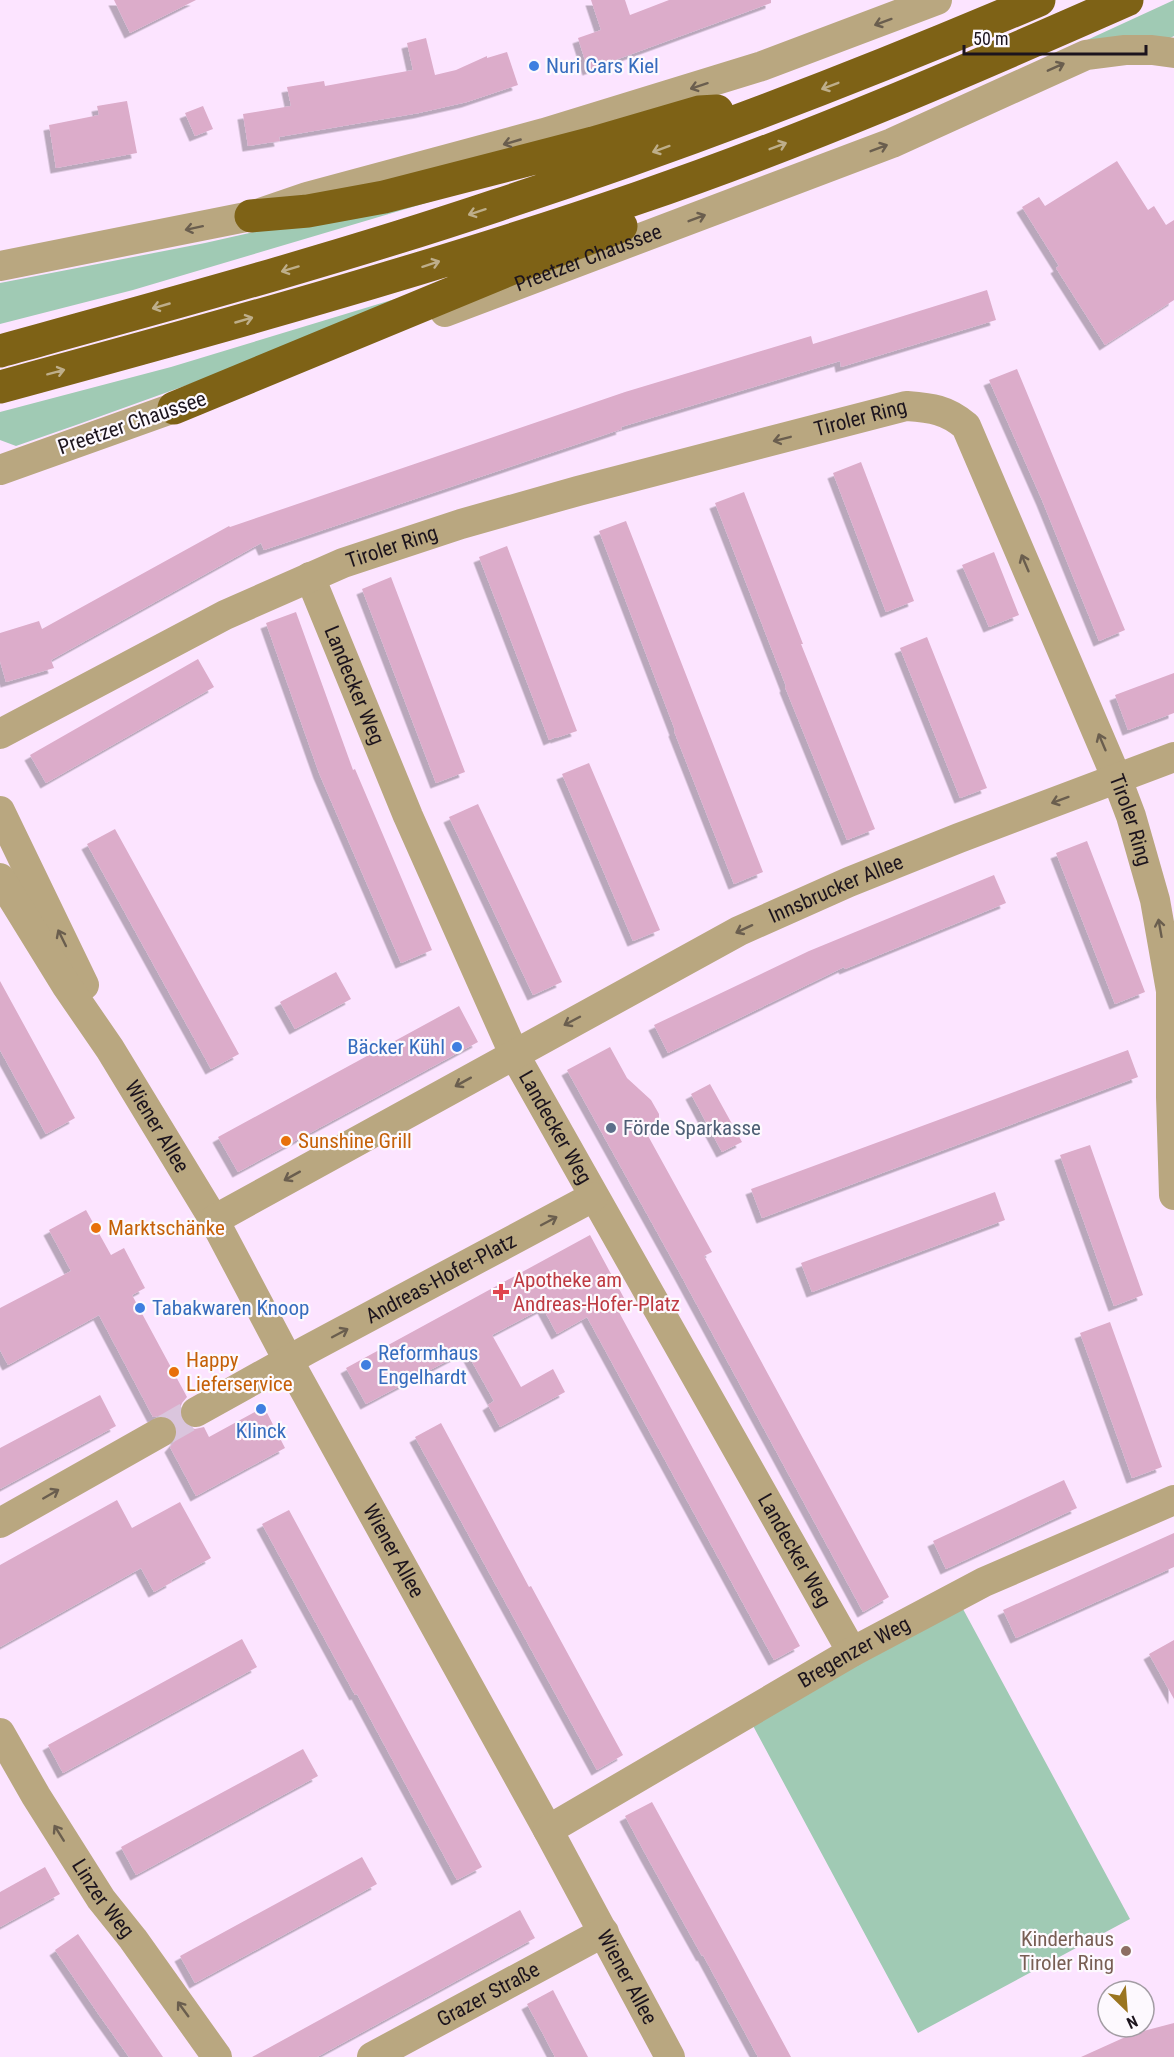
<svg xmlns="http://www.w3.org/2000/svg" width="1174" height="2057" font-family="'Roboto Condensed',sans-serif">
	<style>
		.green { fill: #a0cab4 }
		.building { fill: #dcacca; filter: url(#shadow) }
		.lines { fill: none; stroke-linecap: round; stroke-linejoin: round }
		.minor-tunnel { stroke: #dac5dd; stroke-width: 30; stroke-dasharray: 30 15; stroke-linecap: butt }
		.minor { stroke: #b9a780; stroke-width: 30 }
		.trunk { stroke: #7e6216; stroke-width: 33 }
		.oneway { stroke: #6a5e4e }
		.oneway2 { stroke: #beae8a }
		.shop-dot { fill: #3f7fe0; stroke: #fdf9fe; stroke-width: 2 }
		.service-dot { fill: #5c6f8a; stroke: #fdf9fe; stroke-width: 2 }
		.food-dot { fill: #e8710a; stroke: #fdf9fe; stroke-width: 2 }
		.health-dot { fill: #e0444e; stroke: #fdf9fe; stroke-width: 2 }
		.education-dot { fill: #8d6e63; stroke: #fdf9fe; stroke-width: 2 }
		.labels { text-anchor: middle; stroke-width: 4.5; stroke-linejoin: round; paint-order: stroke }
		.shop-label { font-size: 21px; fill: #366cbe; stroke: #fdf9fe; text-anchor: start }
		.street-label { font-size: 21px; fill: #1c141d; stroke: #fdf9fe }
		.service-label { font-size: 21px; fill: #4e5e75; stroke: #fdf9fe; text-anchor: start }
		.food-label { font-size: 21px; fill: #c56008; stroke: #fdf9fe; text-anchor: start }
		.health-label { font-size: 21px; fill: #be3a42; stroke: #fdf9fe; text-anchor: start }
		.education-label { font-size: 21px; fill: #785e54; stroke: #fdf9fe; text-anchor: end }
	</style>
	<defs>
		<filter id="shadow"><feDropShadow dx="-5.5" dy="5.5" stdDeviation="0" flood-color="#0004"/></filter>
	</defs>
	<rect width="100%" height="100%" fill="#fce4ff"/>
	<path class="green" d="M 1174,0 L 1174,36 L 1168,39 L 1074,46 Z
		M 490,184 L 133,290 L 0,324 L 0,283 L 205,243 L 414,196 Z
		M 418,292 L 201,380 L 79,424 L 16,446 L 0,440 L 0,412 L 171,367 Z
		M 963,1609 L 1130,1919 L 918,2033 L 751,1722 Z"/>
	<path class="building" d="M 114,0 L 196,0 L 130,33 Z
		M 591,0 L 625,0 L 630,15 L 669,0 L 771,0 L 771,3 L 588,70 L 578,38 L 601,30 Z
		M 426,38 L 435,75 L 456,70 L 487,56 L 487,58 L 507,52 L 518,85 L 467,102 L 419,113 L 279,137 L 280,141 L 248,146 L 243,114 L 291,106 L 287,87 L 324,81 L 325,86 L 413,70 L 407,43 Z
		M 127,101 L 137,153 L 56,168 L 49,125 L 99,115 L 97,106 Z
		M 203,106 L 213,129 L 195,136 L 185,113 Z
		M 1117,161 L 1148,210 L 1154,206 L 1166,225 L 1174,220 L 1174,300 L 1105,345 L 1056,268 L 1059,266 L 1022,207 L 1039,197 L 1045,206 Z
		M 987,290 L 996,320 L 841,367 L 840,361 L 621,427 L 622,429 L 264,550 L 261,543 L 51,660 L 54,668 L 6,682 L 0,661 L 0,633 L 39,621 L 42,629 L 229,526 L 230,527 L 625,392 L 811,336 L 813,344 Z
		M 1017,369 L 1125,630 L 1099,641 L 1042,500 L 989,380 Z
		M 861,462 L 914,601 L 886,612 L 833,473 Z
		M 744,492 L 803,644 L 801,644 L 875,829 L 847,840 L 785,687 L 786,686 L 715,503 Z
		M 626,521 L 763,872 L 734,884 L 674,731 L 675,730 L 599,531 Z
		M 507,546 L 577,731 L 556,738 L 556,737 L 549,740 L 479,557 Z
		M 994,552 L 1019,615 L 989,627 L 962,565 Z
		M 391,577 L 465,772 L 436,783 L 362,589 Z
		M 296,612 L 353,770 L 355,769 L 432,950 L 401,963 L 319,773 L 266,623 Z
		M 927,637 L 987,788 L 960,798 L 900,648 Z
		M 198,659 L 214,687 L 46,783 L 30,755 Z
		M 1174,673 L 1174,713 L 1128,730 L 1115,695 Z
		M 589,763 L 660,930 L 633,941 L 562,774 Z
		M 478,804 L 562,982 L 533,995 L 449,817 Z
		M 115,829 L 239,1054 L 211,1069 L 87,844 Z
		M 1087,841 L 1145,992 L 1115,1004 L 1056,853 Z
		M 994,875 L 1006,903 L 845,969 L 844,967 L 668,1053 L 654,1025 L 809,951 Z
		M 336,972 L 351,999 L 295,1029 L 280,1002 Z
		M 0,981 L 75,1118 L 46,1134 L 0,1050 Z
		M 459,1006 L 478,1042 L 238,1172 L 218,1137 Z
		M 610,1047 L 627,1078 L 651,1100 L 659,1114 L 659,1127 L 647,1134 L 712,1252 L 704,1256 L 889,1597 L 863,1612 L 678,1270 L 567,1070 Z
		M 1128,1050 L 1138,1077 L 762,1218 L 751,1189 Z
		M 710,1084 L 742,1142 L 722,1152 L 691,1094 Z
		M 1090,1145 L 1143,1295 L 1114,1306 L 1060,1155 Z
		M 995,1192 L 1005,1220 L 812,1292 L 801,1263 Z
		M 86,1210 L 111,1255 L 124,1248 L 145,1288 L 132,1295 L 187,1397 L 182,1403 L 179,1411 L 181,1421 L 188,1427 L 195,1429 L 204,1427 L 209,1437 L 264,1407 L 285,1448 L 196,1496 L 170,1447 L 176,1440 L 178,1432 L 176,1424 L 169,1417 L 162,1415 L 153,1417 L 99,1315 L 8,1365 L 0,1350 L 0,1308 L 71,1271 L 49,1230 Z
		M 590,1235 L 624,1298 L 614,1303 L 800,1646 L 774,1660 L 587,1317 L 557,1334 L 543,1308 L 492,1335 L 521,1387 L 553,1369 L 565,1392 L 500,1427 L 488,1405 L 494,1401 L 466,1351 L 366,1404 L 346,1368 Z
		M 1110,1322 L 1162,1467 L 1132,1478 L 1080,1333 Z
		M 100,1395 L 116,1426 L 0,1489 L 0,1448 Z
		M 441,1423 L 529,1587 L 531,1586 L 623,1755 L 597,1770 L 415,1437 Z
		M 1064,1480 L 1077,1508 L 946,1569 L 933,1541 Z
		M 117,1500 L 132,1528 L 180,1502 L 211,1558 L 171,1580 L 172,1582 L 154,1592 L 141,1568 L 0,1647 L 0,1565 Z
		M 289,1510 L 482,1867 L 457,1880 L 357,1694 L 355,1695 L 262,1524 Z
		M 1174,1533 L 1174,1567 L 1016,1638 L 1003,1610 Z
		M 242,1639 L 257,1667 L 63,1773 L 48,1745 Z
		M 1174,1640 L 1174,1699 L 1149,1654 Z
		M 303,1749 L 318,1776 L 136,1875 L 121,1847 Z
		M 652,1802 L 736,1955 L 791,2057 L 758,2057 L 703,1955 L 702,1956 L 647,1857 L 625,1816 Z
		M 362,1857 L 377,1884 L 195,1983 L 180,1956 Z
		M 45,1867 L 60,1894 L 0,1927 L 0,1892 Z
		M 520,1910 L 535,1938 L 467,1975 L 317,2057 L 252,2057 Z
		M 78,1934 L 132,2012 L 163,2057 L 129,2057 L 97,2012 L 55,1950 Z
		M 553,1990 L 568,2019 L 588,2057 L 555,2057 L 543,2034 L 527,2004 Z
		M 1174,2023 L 1174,2057 L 1081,2057 L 1132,2034 Z"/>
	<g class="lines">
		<path class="minor-tunnel" d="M 161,1432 L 196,1412"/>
		<g class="minor">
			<path d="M 0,266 L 251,216 L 307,197 L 544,133 L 762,66 L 937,0"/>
			<path id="s1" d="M 445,312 L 892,143 L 1086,55 L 1125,50 L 1152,50 L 1174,53"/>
			<path d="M 0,470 L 196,400"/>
			<path id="s2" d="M 310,577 L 408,816 L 514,1054 L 852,1652"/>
			<path id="s3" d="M 0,734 L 225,615 L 343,563 L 461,524 L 578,491 L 906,406 C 931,408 946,409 966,426 L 1117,779 L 1131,816 L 1155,900 L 1171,991 L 1171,1097 L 1174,1195"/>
			<path d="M 0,811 L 84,985"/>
			<path id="s4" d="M 0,878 L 66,985 L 110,1049 L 214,1220 L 288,1360 L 548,1830 L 670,2057"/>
			<path id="s5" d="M 214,1220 L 739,931 L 849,882 L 959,838 L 1174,757"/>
			<path id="s6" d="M 196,1412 L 307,1350 L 593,1197"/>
			<path d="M 0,1523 L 161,1432"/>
			<path id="s7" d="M 0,1733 L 36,1796 L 101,1899 L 133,1939 L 217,2057"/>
			<path id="s8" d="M 548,1830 L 852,1652 L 984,1582 L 1174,1500"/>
			<path id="s9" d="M 372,2057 L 604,1932"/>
		</g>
		<path class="trunk" d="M 251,216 L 308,211 L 384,197 L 593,143 L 699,112 L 717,111
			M 0,351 C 167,305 334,260 498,205 C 681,145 861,76 1039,0
			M 0,387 C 214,329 428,270 638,198 C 805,141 966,71 1127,0
			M 174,408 L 532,260 L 621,226"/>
	</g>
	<defs><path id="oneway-shaft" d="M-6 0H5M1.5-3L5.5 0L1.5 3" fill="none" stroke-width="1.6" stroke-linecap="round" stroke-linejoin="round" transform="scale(1.5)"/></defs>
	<g class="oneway">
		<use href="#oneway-shaft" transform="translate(883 22) rotate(160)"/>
		<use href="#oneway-shaft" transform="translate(1056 67) rotate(-24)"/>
		<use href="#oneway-shaft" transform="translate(699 86) rotate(162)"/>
		<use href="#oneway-shaft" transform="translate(512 142) rotate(164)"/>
		<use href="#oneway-shaft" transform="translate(879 148) rotate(-21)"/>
		<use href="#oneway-shaft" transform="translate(697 218) rotate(-21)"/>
		<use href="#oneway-shaft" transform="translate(194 228) rotate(168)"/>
		<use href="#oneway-shaft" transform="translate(782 439) rotate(166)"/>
		<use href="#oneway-shaft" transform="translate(1025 563) rotate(-113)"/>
		<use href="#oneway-shaft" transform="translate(1102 742) rotate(-113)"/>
		<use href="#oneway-shaft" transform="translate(1060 800) rotate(160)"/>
		<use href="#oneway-shaft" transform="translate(1160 928) rotate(-100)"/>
		<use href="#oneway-shaft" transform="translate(744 929) rotate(155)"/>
		<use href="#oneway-shaft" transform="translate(62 938) rotate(-116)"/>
		<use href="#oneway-shaft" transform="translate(572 1021) rotate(152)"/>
		<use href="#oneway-shaft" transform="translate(463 1082) rotate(151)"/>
		<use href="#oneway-shaft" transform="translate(292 1176) rotate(151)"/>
		<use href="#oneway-shaft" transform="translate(549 1221) rotate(-28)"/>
		<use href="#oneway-shaft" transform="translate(340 1333) rotate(-28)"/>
		<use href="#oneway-shaft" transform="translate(51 1494) rotate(-30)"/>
		<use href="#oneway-shaft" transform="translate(59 1833) rotate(-122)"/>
		<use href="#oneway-shaft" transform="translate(183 2009) rotate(-126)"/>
	</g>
	<g class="oneway2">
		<use href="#oneway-shaft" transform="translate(830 86) rotate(159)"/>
		<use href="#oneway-shaft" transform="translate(778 146) rotate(-21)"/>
		<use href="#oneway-shaft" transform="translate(661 149) rotate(160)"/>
		<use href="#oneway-shaft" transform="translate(477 212) rotate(162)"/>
		<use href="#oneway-shaft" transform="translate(431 264) rotate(-18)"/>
		<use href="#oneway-shaft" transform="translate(290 269) rotate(163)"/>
		<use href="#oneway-shaft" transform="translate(161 306) rotate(164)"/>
		<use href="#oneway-shaft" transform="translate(244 320) rotate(-16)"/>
		<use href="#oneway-shaft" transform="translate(56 372) rotate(-15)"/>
	</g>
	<g class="shop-dot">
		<circle cx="534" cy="66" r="6"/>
		<circle cx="457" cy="1047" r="6"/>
		<circle cx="140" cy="1308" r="6"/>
		<circle cx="366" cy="1365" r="6"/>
		<circle cx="261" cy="1409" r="6"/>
	</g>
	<circle class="service-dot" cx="611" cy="1128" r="6"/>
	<g class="food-dot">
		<circle cx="286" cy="1141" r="6"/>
		<circle cx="96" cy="1228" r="6"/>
		<circle cx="174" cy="1372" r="6"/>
	</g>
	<path class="health-dot" d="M498 1283h6v6h6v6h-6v6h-6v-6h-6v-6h6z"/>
	<circle class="education-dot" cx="1126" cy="1951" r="6"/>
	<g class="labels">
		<g class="shop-label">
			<text x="546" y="73">Nuri Cars Kiel</text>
			<text x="445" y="1054" text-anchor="end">Bäcker Kühl</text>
			<text x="152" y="1315">Tabakwaren Knoop</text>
			<text x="378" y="1360">Reformhaus<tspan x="378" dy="24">Engelhardt</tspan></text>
			<text x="261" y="1438" text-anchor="middle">Klinck</text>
		</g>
		<g class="street-label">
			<text dy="7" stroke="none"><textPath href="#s1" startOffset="153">Preetzer Chaussee</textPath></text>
			<text dy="7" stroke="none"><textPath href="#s3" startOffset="921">Tiroler Ring</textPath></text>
			<text transform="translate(132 423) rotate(-19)" y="7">Preetzer Chaussee</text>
			<text dy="7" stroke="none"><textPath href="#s3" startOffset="435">Tiroler Ring</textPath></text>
			<text dy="7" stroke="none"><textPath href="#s2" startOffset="117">Landecker Weg</textPath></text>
			<text dy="7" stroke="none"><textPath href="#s3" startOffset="1460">Tiroler Ring</textPath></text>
			<text dy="7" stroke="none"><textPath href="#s5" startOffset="705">Innsbrucker Allee</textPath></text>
			<text dy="7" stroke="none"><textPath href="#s4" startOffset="294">Wiener Allee</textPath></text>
			<text dy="7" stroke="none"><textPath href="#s2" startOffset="603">Landecker Weg</textPath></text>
			<text dy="7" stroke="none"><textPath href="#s6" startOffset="279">Andreas-Hofer-Platz</textPath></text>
			<text dy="7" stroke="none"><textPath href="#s2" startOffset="1089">Landecker Weg</textPath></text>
			<text dy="7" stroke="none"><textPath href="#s4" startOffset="780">Wiener Allee</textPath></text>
			<text dy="7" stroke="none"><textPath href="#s8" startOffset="354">Bregenzer Weg</textPath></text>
			<text dy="7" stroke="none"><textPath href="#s7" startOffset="195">Linzer Weg</textPath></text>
			<text dy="7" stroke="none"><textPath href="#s4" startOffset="1266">Wiener Allee</textPath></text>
			<text dy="7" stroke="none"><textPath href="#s9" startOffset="132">Grazer Straße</textPath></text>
		</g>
		<g class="service-label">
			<text x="623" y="1135">Förde Sparkasse</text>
		</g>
		<g class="food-label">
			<text x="298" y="1148">Sunshine Grill</text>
			<text x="108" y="1235">Marktschänke</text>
			<text x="186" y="1367">Happy<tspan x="186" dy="24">Lieferservice</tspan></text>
		</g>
		<g class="health-label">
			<text x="513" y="1287">Apotheke am<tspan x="513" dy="24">Andreas-Hofer-Platz</tspan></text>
		</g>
		<g class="education-label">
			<text x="1114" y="1946">Kinderhaus<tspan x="1114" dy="24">Tiroler Ring</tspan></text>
		</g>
	</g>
	<g transform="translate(1126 2009) rotate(155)"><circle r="28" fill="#fdf9fe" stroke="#a39da4" stroke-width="1.5"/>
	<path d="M0-4.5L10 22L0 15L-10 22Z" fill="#9a7520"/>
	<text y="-9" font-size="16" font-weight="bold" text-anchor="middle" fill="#1c141d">N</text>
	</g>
	<path d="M964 45v9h182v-9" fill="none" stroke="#1c141d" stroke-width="3"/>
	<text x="973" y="45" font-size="18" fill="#1c141d" stroke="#fdf9fe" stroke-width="4.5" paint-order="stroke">50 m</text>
</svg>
